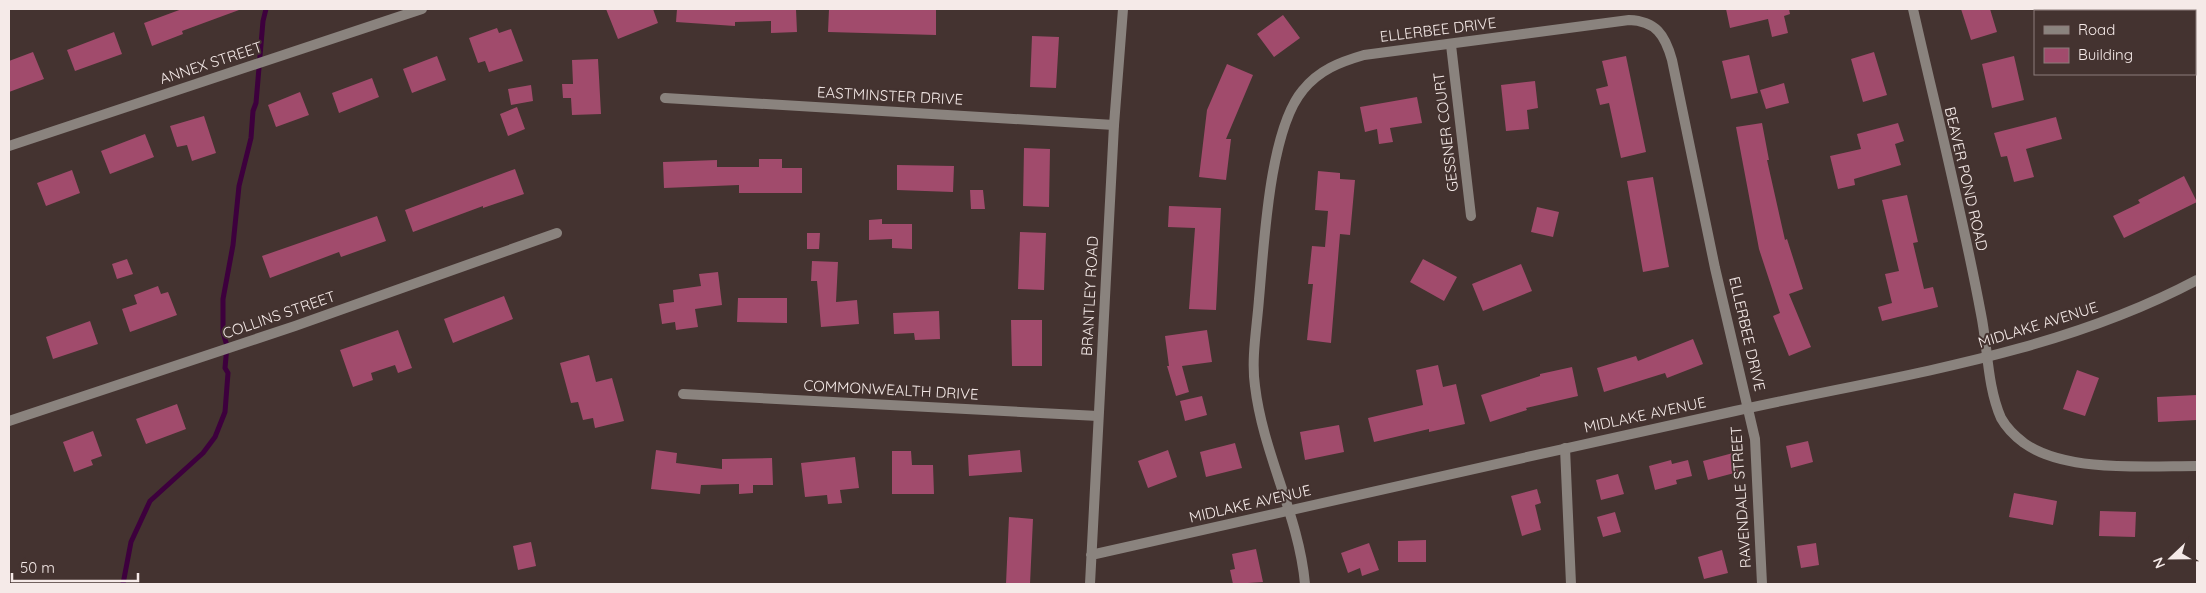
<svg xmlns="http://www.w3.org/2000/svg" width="2206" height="593" font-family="Quicksand,sans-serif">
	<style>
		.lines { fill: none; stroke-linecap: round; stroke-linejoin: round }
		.stream { stroke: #3d003d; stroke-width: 5 }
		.building { fill: #a14b6c }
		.minor { stroke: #8a837e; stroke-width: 10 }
		.tertiary { stroke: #8a837e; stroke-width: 10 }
		.labels { text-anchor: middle; stroke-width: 4; stroke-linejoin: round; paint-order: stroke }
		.street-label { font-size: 15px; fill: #f5eae8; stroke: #443330 }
	</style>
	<rect width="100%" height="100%" fill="#443330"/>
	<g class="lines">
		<path class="stream" d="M 123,584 L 131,542 L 150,501 L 203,453 L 215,437 L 225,412 L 228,373 L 225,368 L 227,346 L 223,332 L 223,299 L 233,245 L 239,186 L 251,138 L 253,111 L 256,103 L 263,21 L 266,9"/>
	</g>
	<path class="building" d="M 182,9 L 239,9 L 239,10 L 182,31 L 183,34 L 152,46 L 144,23 Z
		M 606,9 L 653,9 L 658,23 L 618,39 Z
		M 677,9 L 796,9 L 797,32 L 771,33 L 771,21 L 735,22 L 735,26 L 676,22 Z
		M 829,9 L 936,9 L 936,35 L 828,32 Z
		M 1726,9 L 1789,9 L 1790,14 L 1784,16 L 1788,33 L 1772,37 L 1768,19 L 1730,28 Z
		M 1961,9 L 1990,9 L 1997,32 L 1971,40 Z
		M 1283,15 L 1300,38 L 1274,57 L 1257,34 Z
		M 497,28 L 499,33 L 511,29 L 523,61 L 489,72 L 485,61 L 478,63 L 469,38 Z
		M 114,32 L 122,54 L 75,71 L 67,50 Z
		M 1032,36 L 1059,37 L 1056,88 L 1030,87 Z
		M 33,52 L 44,79 L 9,92 L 9,61 Z
		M 1874,52 L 1887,95 L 1863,102 L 1851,59 Z
		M 1749,55 L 1758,93 L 1731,99 L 1722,61 Z
		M 437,56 L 446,80 L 412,93 L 403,69 Z
		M 1626,56 L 1646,152 L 1621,158 L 1609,103 L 1600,105 L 1596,89 L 1608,86 L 1602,61 Z
		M 2014,56 L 2024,100 L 1992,108 L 1982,64 Z
		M 598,59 L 601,114 L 572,115 L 571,98 L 563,98 L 562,84 L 573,84 L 572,60 Z
		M 1227,64 L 1253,75 L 1226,139 L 1231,139 L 1226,180 L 1199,177 L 1207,110 Z
		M 372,78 L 379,97 L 339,113 L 332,93 Z
		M 1535,81 L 1538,108 L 1527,110 L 1529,129 L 1506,131 L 1501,85 Z
		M 1784,83 L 1789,103 L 1766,109 L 1760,90 Z
		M 531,85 L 533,101 L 511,105 L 508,89 Z
		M 300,92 L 309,115 L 276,127 L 268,105 Z
		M 1417,97 L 1422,123 L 1390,128 L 1393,142 L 1379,144 L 1377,129 L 1365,132 L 1360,107 Z
		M 517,107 L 525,129 L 508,136 L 500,114 Z
		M 204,116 L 216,153 L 192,161 L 187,145 L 177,147 L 170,126 Z
		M 2056,117 L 2062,139 L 2026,149 L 2034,177 L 2014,182 L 2007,156 L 2001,157 L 1994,133 Z
		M 1762,123 L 1769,160 L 1767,160 L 1785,240 L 1787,239 L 1803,289 L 1789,294 L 1811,347 L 1789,356 L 1773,316 L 1780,313 L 1759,249 L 1736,127 Z
		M 1898,123 L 1904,141 L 1895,144 L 1901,165 L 1854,179 L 1855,185 L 1838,189 L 1830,156 L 1861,149 L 1857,134 Z
		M 145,134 L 154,157 L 110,174 L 101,151 Z
		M 1024,148 L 1050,149 L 1049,207 L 1023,206 Z
		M 759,159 L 782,159 L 782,168 L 802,168 L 802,193 L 739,193 L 739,185 L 664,188 L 663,162 L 717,160 L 717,167 L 759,167 Z
		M 897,165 L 954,166 L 953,192 L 897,190 Z
		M 515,169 L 524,194 L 483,208 L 483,206 L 413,232 L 405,210 Z
		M 72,170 L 80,193 L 46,206 L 37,183 Z
		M 1318,171 L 1340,173 L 1340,179 L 1355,180 L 1350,235 L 1340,234 L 1331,343 L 1307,340 L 1313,284 L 1308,284 L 1312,246 L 1325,247 L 1328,211 L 1315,210 Z
		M 2184,176 L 2197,202 L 2124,238 L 2113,216 L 2140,203 L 2138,200 Z
		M 1653,177 L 1669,267 L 1643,272 L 1627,181 Z
		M 970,190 L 983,190 L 985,209 L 971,209 Z
		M 1907,195 L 1918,242 L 1913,243 L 1924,289 L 1933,287 L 1938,307 L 1882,321 L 1878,307 L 1892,303 L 1885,274 L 1899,271 L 1882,200 Z
		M 1169,206 L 1221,208 L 1216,310 L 1189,309 L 1195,228 L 1168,227 Z
		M 1537,207 L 1559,212 L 1553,237 L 1531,232 Z
		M 377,216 L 386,241 L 341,257 L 339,252 L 270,278 L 262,256 Z
		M 882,219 L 882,224 L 912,224 L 912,249 L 892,248 L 892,239 L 869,240 L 869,220 Z
		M 1020,232 L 1046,233 L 1044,290 L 1018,289 Z
		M 807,233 L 820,233 L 819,249 L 807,249 Z
		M 127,259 L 133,274 L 117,279 L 112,264 Z
		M 1423,259 L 1457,277 L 1444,301 L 1410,282 Z
		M 812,261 L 838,262 L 836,302 L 857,300 L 859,324 L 821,327 L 817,281 L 811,281 Z
		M 1521,264 L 1532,291 L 1483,311 L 1472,284 Z
		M 718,272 L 722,305 L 695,309 L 698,327 L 676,330 L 675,322 L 662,324 L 659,304 L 674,302 L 673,290 L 701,286 L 699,274 Z
		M 158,286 L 161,294 L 168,292 L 177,315 L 130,332 L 122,309 L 137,304 L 134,295 Z
		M 504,296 L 513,319 L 453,343 L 444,319 Z
		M 738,298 L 787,298 L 787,323 L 737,322 Z
		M 939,311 L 940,339 L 915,340 L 914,333 L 894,334 L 893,313 Z
		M 1011,320 L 1042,320 L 1042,366 L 1012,366 Z
		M 90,321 L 98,344 L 53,359 L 46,337 Z
		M 398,330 L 412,368 L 398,373 L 395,365 L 371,373 L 373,380 L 353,387 L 340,350 Z
		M 1207,330 L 1212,362 L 1182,366 L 1189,392 L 1176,396 L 1167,366 L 1169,366 L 1165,336 Z
		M 1693,339 L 1703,364 L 1667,378 L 1665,373 L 1604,392 L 1597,368 L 1636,356 L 1638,361 Z
		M 589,355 L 596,382 L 612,378 L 624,421 L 595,428 L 593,418 L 583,420 L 578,402 L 571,403 L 560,363 Z
		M 1438,365 L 1443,387 L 1456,384 L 1465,424 L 1429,432 L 1429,429 L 1374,442 L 1368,418 L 1423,405 L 1416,370 Z
		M 1572,367 L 1578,396 L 1526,408 L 1527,410 L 1490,422 L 1481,395 L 1540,376 L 1540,374 Z
		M 2077,370 L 2099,378 L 2085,416 L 2063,409 Z
		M 2197,395 L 2197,420 L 2158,422 L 2157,397 Z
		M 1202,396 L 1207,415 L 1185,421 L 1180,401 Z
		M 177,404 L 186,429 L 146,444 L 136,419 Z
		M 1339,425 L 1344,452 L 1305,460 L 1300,432 Z
		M 93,431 L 102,456 L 91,460 L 93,465 L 74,472 L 63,442 Z
		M 1808,441 L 1813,462 L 1791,468 L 1786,446 Z
		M 1235,443 L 1242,468 L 1206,477 L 1200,452 Z
		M 656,450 L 677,453 L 676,463 L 722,469 L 722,459 L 772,458 L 773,485 L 753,485 L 753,493 L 739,494 L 739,484 L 701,485 L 700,494 L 651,489 Z
		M 1020,450 L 1022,472 L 969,476 L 968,455 Z
		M 1168,450 L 1177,477 L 1148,488 L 1138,461 Z
		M 892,451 L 911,451 L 912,465 L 933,465 L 934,494 L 892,494 Z
		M 1733,453 L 1738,472 L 1708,480 L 1703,461 Z
		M 855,457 L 859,488 L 840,490 L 842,503 L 828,504 L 827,495 L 805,497 L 801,463 Z
		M 1671,460 L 1672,464 L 1688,460 L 1692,476 L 1676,480 L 1677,484 L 1655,490 L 1649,466 Z
		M 1618,474 L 1624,494 L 1601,500 L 1596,480 Z
		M 1537,489 L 1541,503 L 1535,505 L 1541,530 L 1522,536 L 1511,496 Z
		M 2014,493 L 2057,501 L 2053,525 L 2009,517 Z
		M 2100,511 L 2136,512 L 2135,537 L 2099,536 Z
		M 1615,512 L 1621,532 L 1603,537 L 1597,517 Z
		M 1009,517 L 1033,519 L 1030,584 L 1006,584 Z
		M 1426,540 L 1426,562 L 1398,562 L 1398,541 Z
		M 531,542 L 536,566 L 518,570 L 513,546 Z
		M 1369,543 L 1379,570 L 1362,576 L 1360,568 L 1348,573 L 1341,553 Z
		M 1816,543 L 1819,565 L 1801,568 L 1797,546 Z
		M 1256,549 L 1263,582 L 1233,584 L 1230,570 L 1235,569 L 1232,554 Z
		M 1722,550 L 1728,573 L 1704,579 L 1698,557 Z"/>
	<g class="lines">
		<path class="minor" d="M 1913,9 C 1936,110 1962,212 1981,314 C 1988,348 1987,386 2001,418 C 2006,427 2016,437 2024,443 C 2066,473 2148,466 2197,466
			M 1451,45 L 1471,216
			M 665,98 L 1114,125
			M 9,146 L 422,9
			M 683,394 L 1098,416
			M 9,421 L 295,326 L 557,233
			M 1565,448 L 1571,584
			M 1305,584 C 1299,516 1263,454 1255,386 C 1251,358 1257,327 1259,299 C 1264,246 1269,130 1303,90 C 1319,70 1340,62 1364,55 L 1629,20 C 1656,21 1665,35 1672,60 L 1715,268 L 1755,439 L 1762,584"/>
		<path class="tertiary" d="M 1091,555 C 1305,507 1520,458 1735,411 C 1891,376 2054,356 2197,280
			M 1090,584 L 1114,125 L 1123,9"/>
	</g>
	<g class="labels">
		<g class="street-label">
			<text transform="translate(1438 30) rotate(-7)" y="5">ELLERBEE DRIVE</text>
			<text transform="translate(211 63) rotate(-18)" y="5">ANNEX STREET</text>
			<text transform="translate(890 96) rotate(3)" y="5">EASTMINSTER DRIVE</text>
			<text transform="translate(1446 132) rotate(-97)" y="5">GESSNER COURT</text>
			<text transform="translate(1966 179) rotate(77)" y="5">BEAVER POND ROAD</text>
			<text transform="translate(1090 296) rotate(-87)" y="5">BRANTLEY ROAD</text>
			<text transform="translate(279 315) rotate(-19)" y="5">COLLINS STREET</text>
			<text transform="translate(2038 325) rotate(-17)" y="5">MIDLAKE AVENUE</text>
			<text transform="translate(1747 334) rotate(77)" y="5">ELLERBEE DRIVE</text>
			<text transform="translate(891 390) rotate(3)" y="5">COMMONWEALTH DRIVE</text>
			<text transform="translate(1645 415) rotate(-12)" y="5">MIDLAKE AVENUE</text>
			<text transform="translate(1741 497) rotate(-94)" y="5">RAVENDALE STREET</text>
			<text transform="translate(1250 504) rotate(-13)" y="5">MIDLAKE AVENUE</text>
		</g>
	</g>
	<rect width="2206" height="593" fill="none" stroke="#f5eae8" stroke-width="20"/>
	<rect x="2034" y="10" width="162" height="65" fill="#443330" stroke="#8b7c7a"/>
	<rect x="2044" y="26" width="25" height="8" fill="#8a837e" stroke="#8b7c7a"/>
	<text x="2078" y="35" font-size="15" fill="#f5eae8">Road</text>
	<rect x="2044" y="48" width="25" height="15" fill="#a14b6c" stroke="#8b7c7a"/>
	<text x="2078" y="60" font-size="15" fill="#f5eae8">Building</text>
	<g transform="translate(2171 558) rotate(248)" stroke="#443330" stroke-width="4" paint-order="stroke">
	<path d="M0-4L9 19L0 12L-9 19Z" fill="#f5eae8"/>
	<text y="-8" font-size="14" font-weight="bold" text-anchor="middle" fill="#f5eae8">N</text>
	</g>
	<path d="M12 573v8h126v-8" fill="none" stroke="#f5eae8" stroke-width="2.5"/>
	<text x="20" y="573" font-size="15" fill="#f5eae8" stroke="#443330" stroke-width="4" paint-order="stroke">50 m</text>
</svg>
